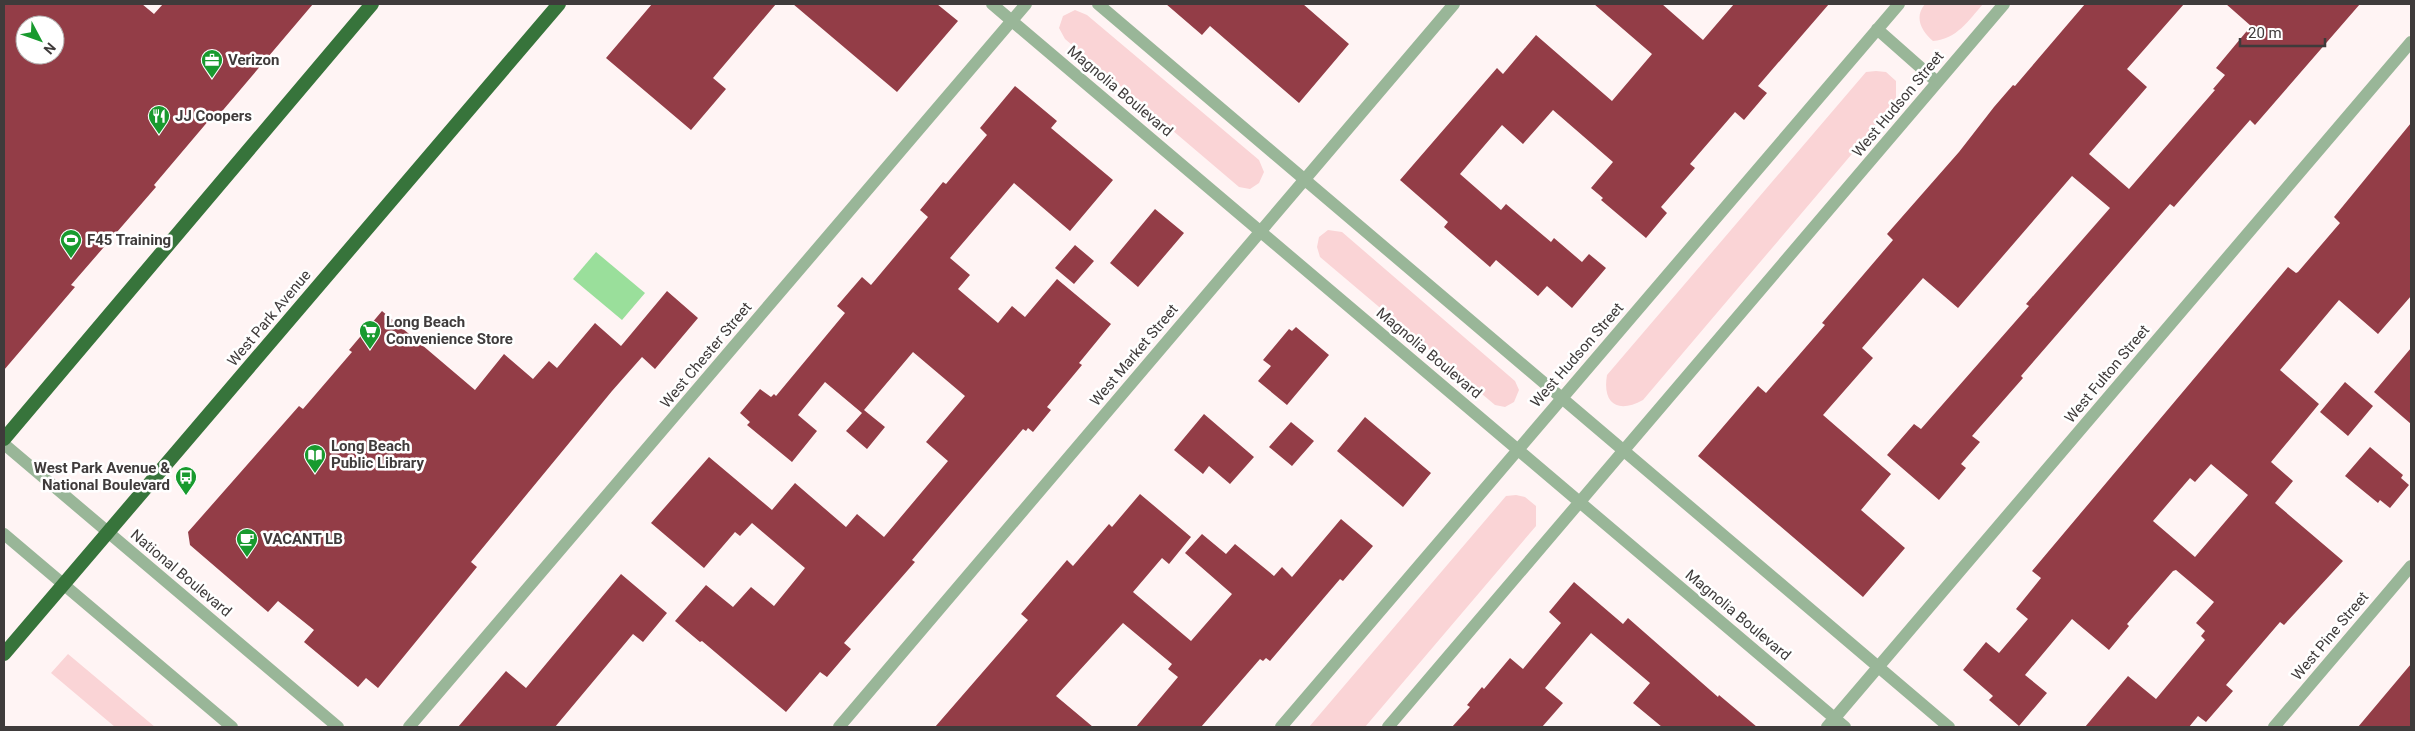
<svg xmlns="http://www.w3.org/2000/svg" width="2415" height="731" font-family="Roboto,sans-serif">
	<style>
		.green { fill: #fad4d6 }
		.water { fill: #9adf9b }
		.building { fill: #933d47; fill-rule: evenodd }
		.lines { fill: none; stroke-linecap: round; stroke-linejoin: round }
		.minor { stroke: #99b698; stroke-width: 12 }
		.trunk { stroke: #37743b; stroke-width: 14 }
		.labels { text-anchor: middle; stroke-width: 5; stroke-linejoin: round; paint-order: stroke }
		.poi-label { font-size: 15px; font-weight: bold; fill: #3f3b3b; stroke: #fff; text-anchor: start }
		.street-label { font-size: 15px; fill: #3f3b3b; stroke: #fff }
	</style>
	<rect width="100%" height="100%" fill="#fff4f4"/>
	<path class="green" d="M 1925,4 L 1983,4 C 1968,21 1957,39 1933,41 C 1921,31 1914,17 1925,4 Z
		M 1075,10 L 1087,15 L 1259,160 L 1264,172 L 1259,183 L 1250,189 L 1239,187 L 1065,39 L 1059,28 L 1063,16 Z
		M 1876,71 L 1886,72 L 1896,81 L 1896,102 L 1643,400 C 1618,414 1602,404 1607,375 L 1866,72 Z
		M 1328,230 L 1342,232 L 1515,381 L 1519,390 L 1514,402 L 1505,407 L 1495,405 L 1320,257 L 1317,247 L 1319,237 Z
		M 1516,495 L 1525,497 L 1536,506 L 1536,526 L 1365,727 L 1309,727 L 1506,496 Z
		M 68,654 L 155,727 L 115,727 L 51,673 Z"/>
	<path class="water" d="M 596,252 L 645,293 L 622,320 L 573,279 Z"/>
	<path class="building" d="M 4,4 L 142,4 L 154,14 L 163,4 L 313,4 L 218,116 L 215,113 L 154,185 L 156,187 L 71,285 L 75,287 L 4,370 ZM 25,25 L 55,25 L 55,55 L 25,55 Z
		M 652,4 L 776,4 L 713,78 L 726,89 L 691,130 L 606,58 Z
		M 793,4 L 937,4 L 958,21 L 897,92 Z
		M 1166,4 L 1303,4 L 1349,44 L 1299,103 L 1210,26 L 1202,35 Z
		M 1594,4 L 1662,4 L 1703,40 L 1734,4 L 1829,4 L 1758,86 L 1767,93 L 1744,120 L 1735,112 L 1690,164 L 1695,168 L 1661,207 L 1667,213 L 1646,238 L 1601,200 L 1603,198 L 1591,188 L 1613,162 L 1553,110 L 1523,144 L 1502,125 L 1460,174 L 1501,210 L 1506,204 L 1551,242 L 1554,238 L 1582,262 L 1589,254 L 1606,268 L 1572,308 L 1547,286 L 1538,296 L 1496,260 L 1490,267 L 1444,227 L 1448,222 L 1400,180 L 1497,68 L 1503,74 L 1536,35 L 1612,101 L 1652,54 Z
		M 2085,4 L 2184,4 L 2127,69 L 2147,87 L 2089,154 L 2129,189 L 2215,90 L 2213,89 L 2225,75 L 2216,68 L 2251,26 L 2226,4 L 2360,4 L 2255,125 L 2250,120 L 2174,207 L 2170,204 L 2021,376 L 2023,378 L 1972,436 L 1980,442 L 1961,464 L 1966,468 L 1939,500 L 1887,455 L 1914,424 L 1921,429 L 2029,306 L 2026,304 L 2110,208 L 2072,176 L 1958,308 L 1923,278 L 1862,348 L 1873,358 L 1823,415 L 1891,474 L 1861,510 L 1905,548 L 1863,597 L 1698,456 L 1758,386 L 1766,393 L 1825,325 L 1822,323 L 1893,240 L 1887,234 L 1959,152 L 1994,107 L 2013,85 L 2015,86 Z
		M 1015,86 L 1057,121 L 1051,128 L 1113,180 L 1070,231 L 1014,183 L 950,258 L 970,275 L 958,289 L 998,323 L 1012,306 L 1025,317 L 1057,279 L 1111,324 L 1079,363 L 1082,365 L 1047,407 L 1051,410 L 1033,432 L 1028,428 L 1026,431 L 1023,429 L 912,560 L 915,562 L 844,643 L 851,649 L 827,677 L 820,672 L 786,712 L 702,641 L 700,642 L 675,621 L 706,585 L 733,607 L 751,587 L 774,606 L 805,568 L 752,523 L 740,536 L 735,532 L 704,568 L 651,523 L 709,457 L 772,510 L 795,483 L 846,527 L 857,514 L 884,537 L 948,461 L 926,442 L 965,396 L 913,352 L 864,410 L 885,427 L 867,449 L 846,431 L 862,413 L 825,382 L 798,415 L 817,431 L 792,462 L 747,425 L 750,422 L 740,413 L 760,389 L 771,397 L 774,394 L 776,396 L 845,313 L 837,306 L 862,277 L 871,285 L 928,217 L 920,210 L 943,182 L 946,184 L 987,135 L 980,128 Z
		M 2411,123 L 2411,296 L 2378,334 L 2339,300 L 2280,370 L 2319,404 L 2271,462 L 2293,481 L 2275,503 L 2343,561 L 2284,625 L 2280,622 L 2226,685 L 2233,691 L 2206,722 L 2198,716 L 2189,727 L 2085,727 L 2128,676 L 2156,699 L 2205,640 L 2201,636 L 2205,631 L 2196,623 L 2214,602 L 2176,570 L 2173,571 L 2127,624 L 2129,626 L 2109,650 L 2072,619 L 2025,675 L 2047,693 L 2019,726 L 1989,700 L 1993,696 L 1963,670 L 1986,642 L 1999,653 L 2028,619 L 2016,609 L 2041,578 L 2032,571 L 2288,267 L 2296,273 L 2298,272 L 2340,223 L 2334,217 ZM 2211,464 L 2248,495 L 2195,557 L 2153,521 L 2190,478 L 2195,482 Z
		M 1155,209 L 1184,233 L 1138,287 L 1110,263 Z
		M 1075,245 L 1094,261 L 1074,284 L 1055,268 Z
		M 667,291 L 698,318 L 655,369 L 642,357 L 612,391 L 471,562 L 477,567 L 378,688 L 366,678 L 358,687 L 304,642 L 314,630 L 278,601 L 268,612 L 190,545 L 188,532 L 299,406 L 303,409 L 352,352 L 349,350 L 382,311 L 475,390 L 504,354 L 533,379 L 549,361 L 557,368 L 595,323 L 621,346 Z
		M 1296,327 L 1329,355 L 1287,405 L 1258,381 L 1271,366 L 1263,360 L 1289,329 L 1292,331 Z
		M 2411,348 L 2411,424 L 2374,392 Z
		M 2345,382 L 2373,406 L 2348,436 L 2320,412 Z
		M 1204,414 L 1254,457 L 1230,484 L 1209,466 L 1203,474 L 1174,450 Z
		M 1365,417 L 1431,473 L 1403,507 L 1337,451 Z
		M 1291,422 L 1314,441 L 1292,466 L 1269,447 Z
		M 2370,447 L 2403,475 L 2401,478 L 2409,485 L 2390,508 L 2380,500 L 2378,503 L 2345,476 Z
		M 1140,494 L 1191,537 L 1169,564 L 1162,558 L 1133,592 L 1191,641 L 1232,594 L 1185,553 L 1202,534 L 1226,554 L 1235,544 L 1274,576 L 1282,567 L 1292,577 L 1341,519 L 1373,546 L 1343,581 L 1340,579 L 1270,661 L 1266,658 L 1263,661 L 1260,659 L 1201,727 L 1136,727 L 1178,677 L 1168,669 L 1172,664 L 1123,623 L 1056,696 L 1093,727 L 935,727 L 1028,620 L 1021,614 L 1067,560 L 1073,566 L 1109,524 L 1112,527 Z
		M 621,574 L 667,613 L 643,642 L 633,634 L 555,727 L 458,727 L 506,671 L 526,688 Z
		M 1574,582 L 1623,624 L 1628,618 L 1718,697 L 1719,695 L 1757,727 L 1662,727 L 1633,703 L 1650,683 L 1591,633 L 1545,688 L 1563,703 L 1542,727 L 1452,727 L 1470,707 L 1467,705 L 1482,687 L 1484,689 L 1510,658 L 1523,669 L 1561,623 L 1549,612 Z
		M 2411,664 L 2411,727 L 2358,727 Z"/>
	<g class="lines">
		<path class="minor" d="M 992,4 L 1845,727
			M 1098,4 L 1949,727
			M 1877,29 L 1937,82
			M 4,444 L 338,727
			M 4,534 L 232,727
			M 409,727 L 1026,4
			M 839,727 L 1454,4
			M 1281,727 L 1899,4
			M 1388,727 L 2004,4
			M 1827,727 L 2411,42
			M 2274,727 L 2411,566"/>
		<path class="trunk" d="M 4,439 L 372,4
			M 4,654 L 559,4"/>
	</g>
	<defs>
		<g id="office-pin" transform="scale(1.125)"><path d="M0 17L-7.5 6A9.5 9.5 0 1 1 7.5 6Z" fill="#189a2e" stroke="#fff"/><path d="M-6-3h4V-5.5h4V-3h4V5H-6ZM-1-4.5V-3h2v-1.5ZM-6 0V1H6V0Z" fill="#fff"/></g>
		<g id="restaurant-pin" transform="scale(1.125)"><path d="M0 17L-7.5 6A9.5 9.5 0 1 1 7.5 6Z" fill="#189a2e" stroke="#fff"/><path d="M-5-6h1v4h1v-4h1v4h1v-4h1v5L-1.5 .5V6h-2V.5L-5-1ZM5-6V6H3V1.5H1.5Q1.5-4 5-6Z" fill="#fff"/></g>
		<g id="stadium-pin" transform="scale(1.125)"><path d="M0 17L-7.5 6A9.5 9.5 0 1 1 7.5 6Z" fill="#189a2e" stroke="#fff"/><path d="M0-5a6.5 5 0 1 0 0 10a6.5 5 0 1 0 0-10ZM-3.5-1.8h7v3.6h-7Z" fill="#fff"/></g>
		<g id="supermarket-pin" transform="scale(1.125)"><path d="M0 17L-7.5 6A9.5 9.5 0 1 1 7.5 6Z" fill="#189a2e" stroke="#fff"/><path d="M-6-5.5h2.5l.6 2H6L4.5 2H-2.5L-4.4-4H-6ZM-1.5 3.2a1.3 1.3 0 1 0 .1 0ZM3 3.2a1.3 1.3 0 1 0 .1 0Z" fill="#fff"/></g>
		<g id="library-pin" transform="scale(1.125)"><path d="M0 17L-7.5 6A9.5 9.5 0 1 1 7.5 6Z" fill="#189a2e" stroke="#fff"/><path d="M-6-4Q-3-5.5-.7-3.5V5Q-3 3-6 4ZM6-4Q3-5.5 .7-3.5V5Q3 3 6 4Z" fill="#fff"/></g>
		<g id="bus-pin" transform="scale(1.125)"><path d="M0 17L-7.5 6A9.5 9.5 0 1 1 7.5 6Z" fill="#189a2e" stroke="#fff"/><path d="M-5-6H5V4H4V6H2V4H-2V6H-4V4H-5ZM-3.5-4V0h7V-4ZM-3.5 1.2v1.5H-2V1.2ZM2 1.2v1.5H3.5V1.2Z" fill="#fff"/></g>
		<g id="cafe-pin" transform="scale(1.125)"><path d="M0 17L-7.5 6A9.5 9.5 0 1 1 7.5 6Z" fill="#189a2e" stroke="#fff"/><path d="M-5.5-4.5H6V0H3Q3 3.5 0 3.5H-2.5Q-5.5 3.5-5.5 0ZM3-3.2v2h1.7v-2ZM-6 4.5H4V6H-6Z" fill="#fff"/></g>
	</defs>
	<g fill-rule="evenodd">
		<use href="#office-pin" x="212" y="60"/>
		<use href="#restaurant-pin" x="159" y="116"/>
		<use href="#stadium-pin" x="71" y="240"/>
		<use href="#supermarket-pin" x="370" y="331"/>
		<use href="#library-pin" x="315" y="455"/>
		<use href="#bus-pin" x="186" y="477"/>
		<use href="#cafe-pin" x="247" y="539"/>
	</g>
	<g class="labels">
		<g class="poi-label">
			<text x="228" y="65">Verizon</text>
			<text x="175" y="121">JJ Coopers</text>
			<text x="87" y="245">F45 Training</text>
			<text x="386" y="327">Long Beach<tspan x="386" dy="17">Convenience Store</tspan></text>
			<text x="331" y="451">Long Beach<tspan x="331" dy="17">Public Library</tspan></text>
			<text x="170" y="473" text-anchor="end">West Park Avenue &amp;<tspan x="170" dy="17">National Boulevard</tspan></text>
			<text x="263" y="544">VACANT LB</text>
		</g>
		<g class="street-label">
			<text transform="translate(1120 91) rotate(40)" y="5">Magnolia Boulevard</text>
			<text transform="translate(1898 104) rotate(-50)" y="5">West Hudson Street</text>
			<text transform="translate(269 318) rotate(-50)" y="5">West Park Avenue</text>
			<text transform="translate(1429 353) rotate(40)" y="5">Magnolia Boulevard</text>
			<text transform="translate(706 355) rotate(-50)" y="5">West Chester Street</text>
			<text transform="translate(1134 355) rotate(-50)" y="5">West Market Street</text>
			<text transform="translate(1577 355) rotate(-49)" y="5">West Hudson Street</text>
			<text transform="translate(2107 374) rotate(-50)" y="5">West Fulton Street</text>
			<text transform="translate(181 573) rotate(40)" y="5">National Boulevard</text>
			<text transform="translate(1738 615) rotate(40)" y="5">Magnolia Boulevard</text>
			<text transform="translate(2330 636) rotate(-50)" y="5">West Pine Street</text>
		</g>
	</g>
	<rect width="2415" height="731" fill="none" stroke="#3f3b3b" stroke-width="10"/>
	<g transform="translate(40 40) rotate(131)"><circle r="24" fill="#ffffff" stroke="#b2b1b1"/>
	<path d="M0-4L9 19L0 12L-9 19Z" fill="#189a2e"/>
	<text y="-8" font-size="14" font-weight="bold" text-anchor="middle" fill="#3f3b3b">N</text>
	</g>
	<path d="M2240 38v8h85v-8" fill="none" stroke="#3f3b3b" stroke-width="2.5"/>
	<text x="2248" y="38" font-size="15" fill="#3f3b3b" stroke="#ffffff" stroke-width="4" paint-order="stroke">20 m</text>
</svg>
